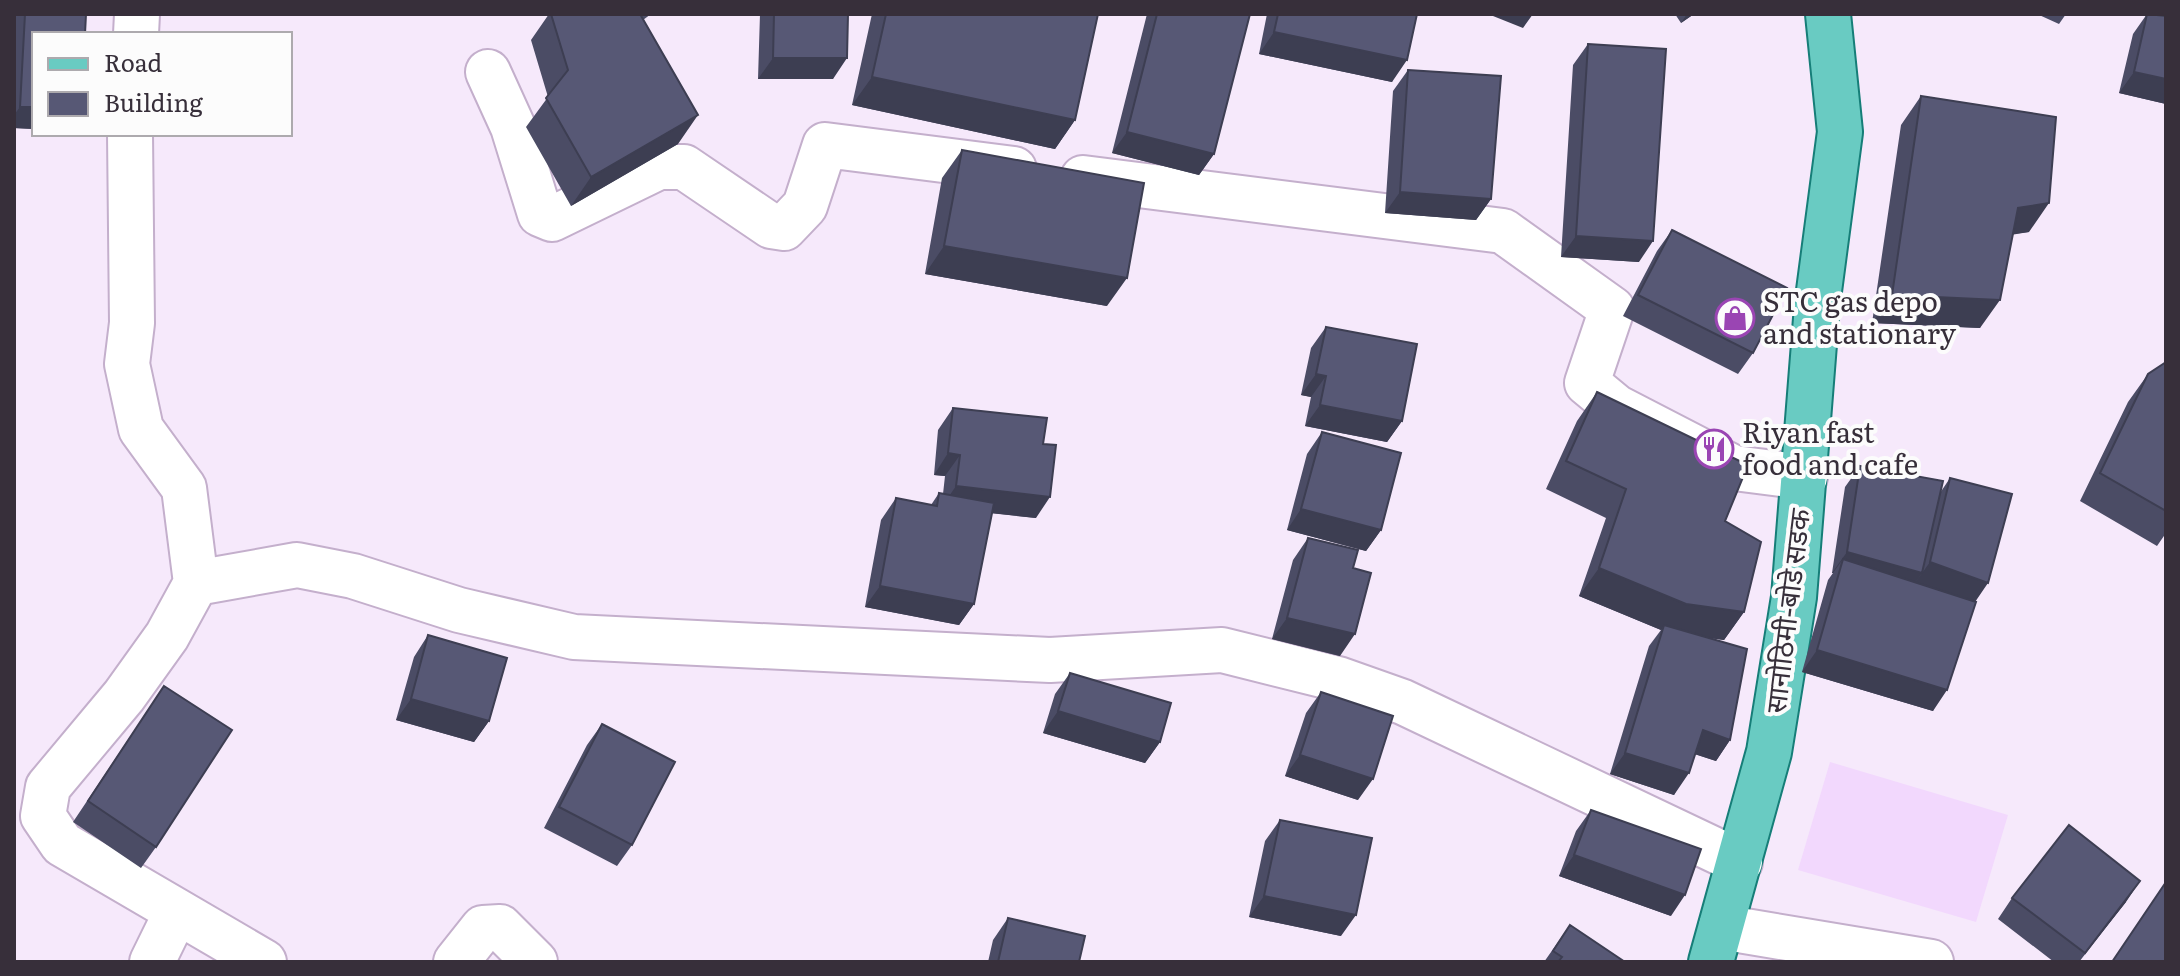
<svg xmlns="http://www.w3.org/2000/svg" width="2180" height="976" font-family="Literata,'Noto Sans Devanagari',serif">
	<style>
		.built { fill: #f2d8fd }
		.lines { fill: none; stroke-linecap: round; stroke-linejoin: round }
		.minor-casing { stroke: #c4afcc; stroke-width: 48 }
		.major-casing { stroke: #167e78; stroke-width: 48 }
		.minor { stroke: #fff; stroke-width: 44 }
		.major { stroke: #69cbc2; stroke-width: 44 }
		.wall { fill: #4b4c65 }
		.shaded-wall { fill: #3d3e52 }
		.building { fill: #575875; stroke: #3d3e52; stroke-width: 2 }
		.labels { text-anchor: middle; stroke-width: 8; stroke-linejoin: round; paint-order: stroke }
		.poi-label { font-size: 28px; fill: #372f3a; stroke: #fcfcfc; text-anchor: start }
		.street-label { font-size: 28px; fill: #372f3a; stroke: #fcfcfc }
	</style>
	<rect width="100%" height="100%" fill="#f6e9fb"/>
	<path class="built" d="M 1830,762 L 2008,815 L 1976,922 L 1798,870 Z"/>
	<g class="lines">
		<g class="minor-casing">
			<path id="minor" d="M 136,34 L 137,14
				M 488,72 L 513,127 L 540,214 L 552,219 L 659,167 L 684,167 L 771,226 L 784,228 L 805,206 L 825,145 L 1014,169
				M 130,134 L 132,323 L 127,364 L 141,429 L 184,488 L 196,583 L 297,565 L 353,576 L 459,610 L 574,637 L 1050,660 L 1222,650 L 1338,679 L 1403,702 L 1740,862
				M 1083,178 L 1503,231 L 1612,309 L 1587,383 L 1616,407 L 1734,468 L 1805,477
				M 196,583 L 167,636 L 124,696 L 48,787 L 43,816 L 62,844 L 264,962
				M 1721,927 L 1931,962
				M 152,962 L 177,911
				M 456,962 L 483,928 L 500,927 L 535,962"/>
		</g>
		<g class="major-casing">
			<path id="major" d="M 1711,962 L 1769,752 L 1794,597 L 1817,306 L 1840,132 L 1828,14"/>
		</g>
		<use href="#minor" class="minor"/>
		<use href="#major" class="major"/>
	</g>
	<path class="wall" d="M 17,14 L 86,14 L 34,129 L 14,128 L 14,18 Z
		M 549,14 L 651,14 L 643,20 L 678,144 L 571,206 L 526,127 L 548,97 L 531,40 Z
		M 760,14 L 848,14 L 833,79 L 758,79 Z
		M 872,14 L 1098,14 L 1075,120 L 1055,149 L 852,105 Z
		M 1147,14 L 1250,14 L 1214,154 L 1199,175 L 1112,153 Z
		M 1267,14 L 1417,14 L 1392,82 L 1259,54 Z
		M 1675,14 L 1694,14 L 1681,23 Z
		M 2037,14 L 2066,14 L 2059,24 Z
		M 2147,14 L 2155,14 L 2166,104 L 2119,93 L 2133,34 Z
		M 1588,44 L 1639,262 L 1561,257 L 1573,65 Z
		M 1408,70 L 1491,199 L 1476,220 L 1385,213 L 1393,91 Z
		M 1921,96 L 2029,232 L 2013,234 L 1980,328 L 1872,323 L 1901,125 Z
		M 962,150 L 1107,306 L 925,274 L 942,178 Z
		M 1672,230 L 1753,353 L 1738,374 L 1623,316 L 1657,251 Z
		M 1326,327 L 1402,421 L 1387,442 L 1305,426 L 1311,397 L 1301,395 L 1311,348 Z
		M 2166,362 L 2166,533 L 2157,546 L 2080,501 L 2128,402 L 2148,374 Z
		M 1597,392 L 1725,521 L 1744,612 L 1724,640 L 1709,638 L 1730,740 L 1716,761 L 1695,754 L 1674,795 L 1610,774 L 1649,646 L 1661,630 L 1579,596 L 1606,518 L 1546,489 L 1577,421 Z
		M 953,408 L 1043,444 L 1036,518 L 992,513 L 974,604 L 959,625 L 865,607 L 881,520 L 896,498 L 931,505 L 939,493 L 943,494 L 945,476 L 934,475 L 938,430 Z
		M 1322,432 L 1381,530 L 1366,551 L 1287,530 L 1307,454 Z
		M 1860,466 L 1940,493 L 1950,478 L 1975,602 L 1933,711 L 1802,672 L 1828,580 L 1833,573 L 1832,573 L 1845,487 Z
		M 1308,538 L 1353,568 L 1340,656 L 1272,639 L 1293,560 Z
		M 428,635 L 489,721 L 474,742 L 396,720 L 414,657 Z
		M 1070,673 L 1160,742 L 1145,763 L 1043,733 L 1055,694 Z
		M 164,686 L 156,847 L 141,868 L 73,822 Z
		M 1321,692 L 1358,800 L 1285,776 L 1306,713 Z
		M 602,724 L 632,845 L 617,866 L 544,828 L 587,745 Z
		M 1591,810 L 1671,916 L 1559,876 L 1576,831 Z
		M 1280,820 L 1341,936 L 1249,917 L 1265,841 Z
		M 2012,898 L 2126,902 L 2079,962 L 2054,962 L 1998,919 Z
		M 1008,918 L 1079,962 L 988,962 L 993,940 Z
		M 1570,925 L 1625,962 L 1544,962 Z"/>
	<path class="shaded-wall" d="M 1488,14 L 1533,14 L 1523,28 Z
		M 1687,14 L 1694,14 L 1681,23 Z
		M 1274,32 L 1407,60 L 1392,82 L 1259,54 Z
		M 773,58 L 847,58 L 833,79 L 758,79 Z
		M 2134,72 L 2166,79 L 2166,104 L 2119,93 Z
		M 872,77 L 1075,120 L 1055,149 L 852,105 Z
		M 20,107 L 34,107 L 34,129 L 14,128 L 14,115 Z
		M 698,115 L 678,144 L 571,206 L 591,177 Z
		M 1127,132 L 1214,154 L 1199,175 L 1112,153 Z
		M 1400,192 L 1491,199 L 1476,220 L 1385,213 Z
		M 2049,203 L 2029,232 L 1998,237 L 2018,208 Z
		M 1576,236 L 1653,241 L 1639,262 L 1561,257 Z
		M 944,246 L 1127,278 L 1107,306 L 925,274 Z
		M 1892,295 L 2000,300 L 1980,328 L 1872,323 Z
		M 1316,374 L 1326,376 L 1311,397 L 1301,395 Z
		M 1320,405 L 1402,421 L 1387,442 L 1305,426 Z
		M 948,453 L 960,455 L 945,476 L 934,475 Z
		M 956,486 L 1050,497 L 1036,518 L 941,508 Z
		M 1301,509 L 1381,530 L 1366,551 L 1287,530 Z
		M 1847,552 L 1922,573 L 1907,594 L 1843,559 L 1833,573 L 1832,573 Z
		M 1930,562 L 1988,583 L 1973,605 L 1915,583 Z
		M 1599,568 L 1744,612 L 1724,640 L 1666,632 L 1664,625 L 1661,630 L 1579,596 Z
		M 880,586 L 974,604 L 959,625 L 865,607 Z
		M 1287,618 L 1355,634 L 1340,656 L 1272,639 Z
		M 1817,650 L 1947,690 L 1933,711 L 1802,672 Z
		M 411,699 L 489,721 L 474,742 L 396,720 Z
		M 1058,711 L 1160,742 L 1145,763 L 1043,733 Z
		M 1703,730 L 1730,740 L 1716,761 L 1688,752 Z
		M 1625,753 L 1689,773 L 1674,795 L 1610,774 Z
		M 1300,755 L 1373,779 L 1358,800 L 1285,776 Z
		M 1574,855 L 1685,895 L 1671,916 L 1559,876 Z
		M 2140,881 L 2126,902 L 2078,962 L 2085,953 Z
		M 1264,896 L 1356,915 L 1341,936 L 1249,917 Z"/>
	<path class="building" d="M 25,14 L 86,14 L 85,34 L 34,34 L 34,107 L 20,107 Z
		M 551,14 L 640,14 L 698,115 L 591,177 L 546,98 L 568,70 Z
		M 774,14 L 848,14 L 847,58 L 773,58 Z
		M 886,14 L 1098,14 L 1075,120 L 872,77 Z
		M 1157,14 L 1250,14 L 1214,154 L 1127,132 Z
		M 1278,14 L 1417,14 L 1407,60 L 1274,32 Z
		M 2147,14 L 2166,16 L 2166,79 L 2134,72 Z
		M 1588,44 L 1666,49 L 1653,241 L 1576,236 Z
		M 1408,70 L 1501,76 L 1491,199 L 1400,192 Z
		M 1921,96 L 2056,117 L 2049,203 L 2018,208 L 2000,300 L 1892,295 Z
		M 962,150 L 1144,183 L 1127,278 L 944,246 Z
		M 1672,230 L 1787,288 L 1753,353 L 1638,295 Z
		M 1326,327 L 1417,344 L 1402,421 L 1320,405 L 1326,376 L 1316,374 Z
		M 2166,362 L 2166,511 L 2100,473 L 2148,374 Z
		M 1597,392 L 1748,465 L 1725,521 L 1761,542 L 1744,612 L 1686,604 L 1599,568 L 1626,489 L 1566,461 Z
		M 953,408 L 1047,418 L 1043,444 L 1056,445 L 1050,497 L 956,486 L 960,455 L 948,453 Z
		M 1322,432 L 1401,453 L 1381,530 L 1301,509 Z
		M 1860,466 L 1943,481 L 1922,573 L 1847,552 Z
		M 1950,478 L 2012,494 L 1988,583 L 1930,562 Z
		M 939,493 L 994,503 L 974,604 L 880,586 L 896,498 L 937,506 Z
		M 1308,538 L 1358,550 L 1353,568 L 1371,573 L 1355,634 L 1287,618 Z
		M 1843,559 L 1976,602 L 1947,690 L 1817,650 Z
		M 1664,625 L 1747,649 L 1730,740 L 1703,730 L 1689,773 L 1625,753 Z
		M 428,635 L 507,658 L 489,721 L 411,699 Z
		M 1070,673 L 1171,703 L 1160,742 L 1058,711 Z
		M 164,686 L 232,730 L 156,847 L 88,801 Z
		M 1321,692 L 1393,716 L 1373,779 L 1300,755 Z
		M 602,724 L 675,762 L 632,845 L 559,807 Z
		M 1591,810 L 1701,849 L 1685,895 L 1574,855 Z
		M 1280,820 L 1372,838 L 1356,915 L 1264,896 Z
		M 2069,825 L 2140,881 L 2085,953 L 2012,898 Z
		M 2166,882 L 2166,962 L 2112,962 Z
		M 1008,918 L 1085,936 L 1079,962 L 998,962 Z
		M 1570,925 L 1625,962 L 1558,962 L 1562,957 L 1553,951 Z"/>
	<defs>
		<g id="shop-ring" transform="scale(2)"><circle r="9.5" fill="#fcfcfc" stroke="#9a45b3" stroke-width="1.5"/><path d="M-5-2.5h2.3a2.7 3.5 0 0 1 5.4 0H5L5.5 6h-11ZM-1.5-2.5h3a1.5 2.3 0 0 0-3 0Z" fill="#9a45b3"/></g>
		<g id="restaurant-ring" transform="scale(2)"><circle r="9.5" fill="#fcfcfc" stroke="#9a45b3" stroke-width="1.5"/><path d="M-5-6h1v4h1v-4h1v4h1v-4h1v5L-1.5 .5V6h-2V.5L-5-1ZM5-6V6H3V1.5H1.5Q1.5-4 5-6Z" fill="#9a45b3"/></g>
	</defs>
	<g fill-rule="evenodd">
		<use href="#shop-ring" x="1735" y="318"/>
		<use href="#restaurant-ring" x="1714" y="449"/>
	</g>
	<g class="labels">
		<g class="poi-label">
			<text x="1763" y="312">STC gas depo<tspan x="1763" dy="32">and stationary</tspan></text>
			<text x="1742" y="443">Riyan fast<tspan x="1742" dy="32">food and cafe</tspan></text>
		</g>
		<g class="street-label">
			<text transform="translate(1788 611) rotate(-83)" y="10">सानोठिमी-बोडे सडक</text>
		</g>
	</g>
	<rect width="2180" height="976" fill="none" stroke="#372f3a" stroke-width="32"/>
	<rect x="32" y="32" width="260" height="104" fill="#fcfcfc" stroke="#adaaae" stroke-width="2"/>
	<rect x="48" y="58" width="40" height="12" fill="#69cbc2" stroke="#adaaae" stroke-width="2"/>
	<text x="104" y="72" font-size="24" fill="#372f3a">Road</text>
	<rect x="48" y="92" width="40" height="24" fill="#575875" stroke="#adaaae" stroke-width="2"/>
	<text x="104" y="112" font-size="24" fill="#372f3a">Building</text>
</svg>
